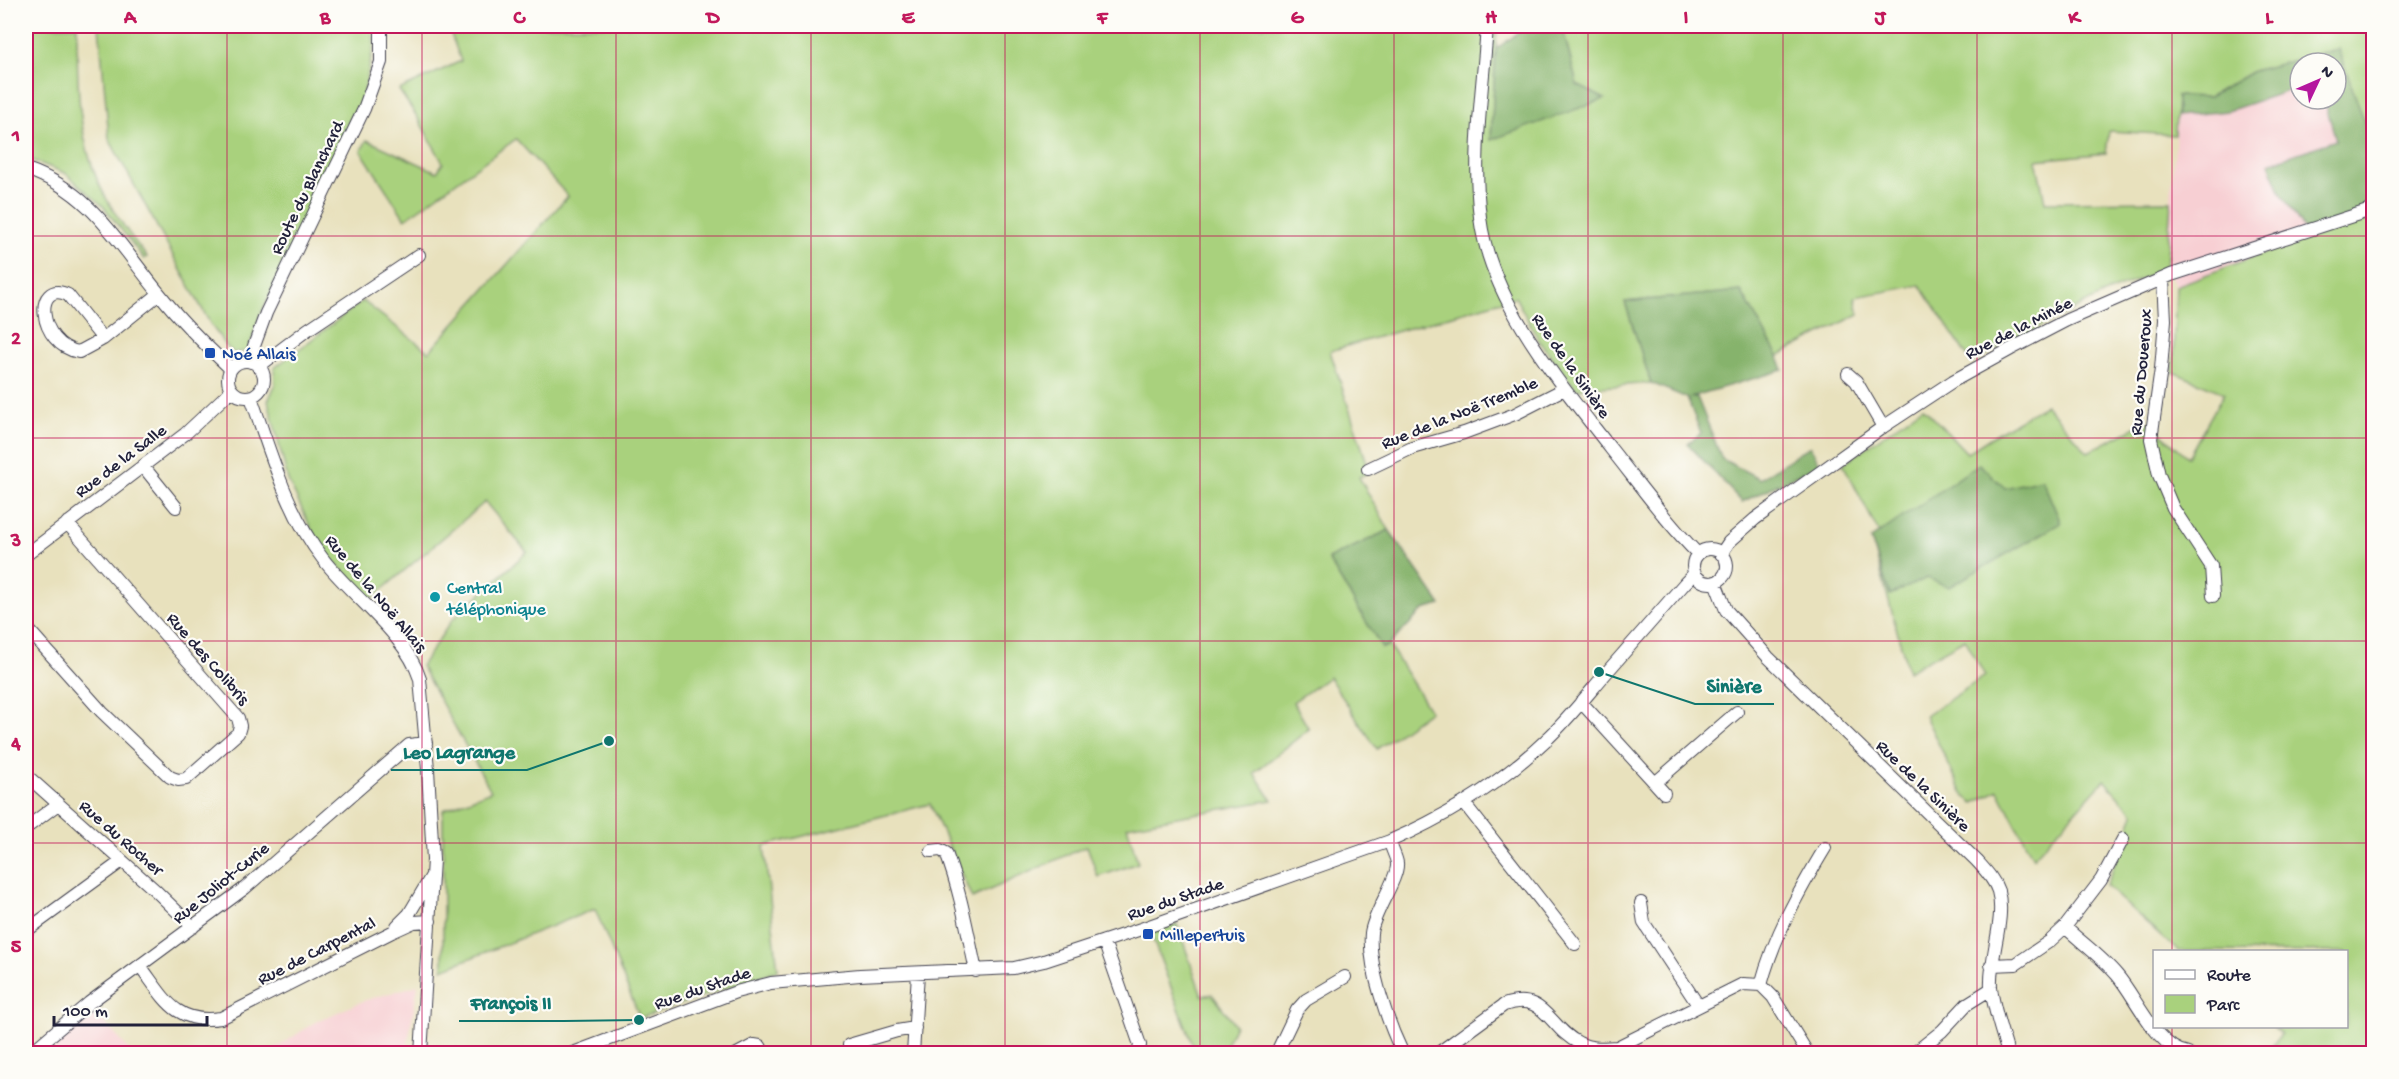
<svg xmlns="http://www.w3.org/2000/svg" width="2399" height="1079" font-family="'Gochi Hand',sans-serif">
	<style>
		.built { fill: #f7cfd3 }
		.green { fill: #a9d17d; stroke: #667a5c; stroke-width: 1.5 }
		.forest { fill: #86b36c; stroke: #546a54; stroke-width: 1.5 }
		.lines { fill: none; stroke-linecap: round; stroke-linejoin: round }
		.minor-casing { stroke: #403f4e; stroke-width: 14 }
		.minor { stroke: #fff; stroke-width: 12 }
		.grid { fill: none; stroke: #c2185b; stroke-width: 1.5; stroke-opacity: 0.55 }
		.transit-dot { fill: #1a4fb4; stroke: #fdfcf7; stroke-width: 2 }
		.culture-dot { fill: #0f9aa8; stroke: #fdfcf7; stroke-width: 2 }
		.labels { text-anchor: middle; stroke-width: 4.5; stroke-linejoin: round; paint-order: stroke }
		.street-label { font-size: 18px; fill: #22223b; stroke: #fdfcf7 }
		.transit-label { font-size: 18px; fill: #164399; stroke: #fdfcf7; text-anchor: start }
		.culture-label { font-size: 18px; fill: #0d838f; stroke: #fdfcf7; text-anchor: start }
		.leader { fill: none; stroke: #0f766e; stroke-width: 2 }
		.callout-dot { fill: #0f766e; stroke: #fdfcf7; stroke-width: 2 }
		.callout-label { font-size: 20px; text-anchor: middle; font-weight: bold; fill: #0f766e; stroke: #fdfcf7; stroke-width: 4.5; stroke-linejoin: round; paint-order: stroke }
		.neatline { fill: none; stroke: #c2185b; stroke-width: 2 }
		.grid-label { font-size: 20px; text-anchor: middle; font-weight: bold; fill: #c2185b }
	</style>
	<rect width="100%" height="100%" fill="#fdfcf7"/>
	<filter id="ink" filterUnits="userSpaceOnUse"><feTurbulence type="fractalNoise" baseFrequency=".0167" numOctaves="2"/><feDisplacementMap in="SourceGraphic" scale="12" xChannelSelector="R" yChannelSelector="G"/><feConvolveMatrix kernelMatrix="1 2 1 2 8 2 1 2 1" color-interpolation-filters="sRGB"/></filter>
	<filter id="wash" filterUnits="userSpaceOnUse"><feTurbulence type="fractalNoise" baseFrequency=".008" numOctaves="4" result="noise"/><feDisplacementMap in="SourceGraphic" scale="24" xChannelSelector="R" yChannelSelector="G"/><feGaussianBlur stdDeviation="1.35" result="paint"/><feColorMatrix in="noise" values="0 0 0 0 0 0 0 0 0 0 0 0 0 0 0 0 0 1.4 0 .05"/><feComposite in="paint" operator="in"/></filter>
	<g filter="url(#wash)">
		<rect width="100%" height="100%" fill="#e8e1bd"/>
		<path class="built" d="M 2300,87 L 2300,99 L 2324,99 L 2336,140 L 2300,221 L 2308,236 L 2176,286 L 2166,269 L 2177,116 L 2228,111 Z
			M 418,985 L 406,1053 L 269,1053 L 315,1022 L 363,1001 Z
			M 94,1011 L 132,1053 L 50,1053 L 74,1030 Z"/>
		<path class="green" d="M 26,26 L 77,26 C 77,83 77,144 105,196 C 117,218 132,238 147,257 L 144,259 L 103,206 L 65,173 L 26,158 L 26,83 L 32,79 L 26,68 L 26,37 L 28,35 Z
			M 99,26 L 373,26 L 374,45 L 363,97 L 346,128 L 260,316 L 248,351 L 234,353 L 227,347 L 211,325 L 109,139 Z
			M 448,26 L 855,26 L 916,32 L 917,26 L 1497,26 L 1491,139 L 1604,99 L 1577,85 L 1562,26 L 2373,26 L 2373,145 L 2338,50 L 2253,71 L 2209,97 L 2177,96 L 2175,135 L 2109,131 L 2106,153 L 2036,160 L 2045,202 L 2171,201 L 2166,269 L 2108,292 L 1971,362 L 1920,285 L 1855,297 L 1859,314 L 1778,356 L 1741,291 L 1625,302 L 1651,383 L 1576,389 L 1540,342 L 1515,297 L 1330,351 L 1370,472 L 1359,477 L 1389,530 L 1328,559 L 1383,648 L 1389,645 L 1430,711 L 1377,749 L 1329,677 L 1293,702 L 1309,729 L 1254,773 L 1272,800 L 1127,826 L 1138,863 L 1098,877 L 1087,846 L 972,898 L 930,804 L 764,846 L 778,970 L 640,1018 L 595,909 L 443,969 L 443,810 L 491,791 L 421,666 L 452,620 L 527,552 L 485,502 L 371,599 L 321,549 L 288,480 L 268,401 L 275,385 L 274,368 L 363,301 L 429,352 L 568,196 L 516,139 L 405,219 L 361,151 L 367,140 L 437,172 L 443,163 L 416,115 L 399,90 L 461,61 Z
			M 2373,212 L 2373,1053 L 2267,1053 L 2281,1034 L 2274,1027 L 2346,1026 L 2346,952 L 2178,951 L 2106,886 L 2134,814 L 2104,780 L 2033,858 L 1998,790 L 1974,803 L 1964,796 L 1925,716 L 1985,676 L 1965,639 L 1908,671 L 1872,540 L 1879,533 L 1843,464 L 1923,407 L 1967,453 L 2007,427 L 2046,405 L 2088,452 L 2147,421 L 2188,457 L 2224,393 L 2173,372 L 2176,286 Z
			M 1177,924 L 1202,996 L 1212,994 L 1235,1025 L 1222,1053 L 1196,1053 L 1150,932 Z"/>
		<path class="forest" d="M 1528,26 L 1562,26 L 1577,85 L 1605,99 L 1491,140 L 1496,49 Z
			M 2338,49 L 2373,145 L 2373,212 L 2308,236 L 2281,193 L 2269,163 L 2336,140 L 2324,99 L 2336,99 L 2336,63 L 2300,63 L 2300,87 L 2228,111 L 2177,116 L 2177,96 L 2209,97 L 2253,71 Z
			M 1741,291 L 1778,356 L 1783,370 L 1690,397 L 1697,397 L 1722,459 L 1760,479 L 1810,446 L 1820,464 L 1742,502 L 1688,444 L 1701,433 L 1687,398 L 1651,383 L 1625,302 Z
			M 1979,464 L 2005,488 L 2042,479 L 2061,523 L 1949,587 L 1927,578 L 1890,595 L 1871,539 Z
			M 1389,530 L 1441,605 L 1423,610 L 1389,645 L 1382,648 L 1328,559 Z"/>
	</g>
	<g filter="url(#ink)">
		<g class="lines">
			<g class="minor-casing">
				<path id="minor" d="M 1487,26 C 1483,89 1472,153 1480,217 C 1490,302 1560,383 1611,449 C 1639,484 1666,522 1698,554
					M 26,169 C 91,191 117,242 158,292 C 180,320 205,345 231,369
					M 2163,280 L 2165,320 L 2161,369 L 2151,439 L 2159,475 L 2173,508 L 2211,566 L 2213,596
					M 103,339 L 68,295 C 33,278 37,345 79,352 L 103,339 L 159,294
					M228 379a18 18 0 1 1 36 0a18 18 0 1 1-36 0Z
					M 251,362 L 254,346 L 266,313 L 364,109 L 381,62 L 381,26
					M 258,367 L 307,330 L 419,255
					M 1848,374 L 1856,381 L 1883,427
					M 251,397 C 270,451 287,513 323,559 C 351,596 406,634 420,679 L 428,769 L 433,860 L 421,1054
					M 143,466 L 176,507
					M 1368,469 L 1412,448 L 1464,433 L 1515,414 L 1564,389
					M1693 566a17 17 0 1 1 34 0a17 17 0 1 1-34 0Z
					M 1721,554 L 1729,542 L 1755,519 L 1883,427 L 1953,381 L 2011,349 L 2067,320 L 2171,275 L 2374,209
					M 26,555 L 185,434 L 232,390
					M 1715,582 L 1726,610 L 1768,657 L 1977,861 C 1985,870 1994,879 1998,891 C 2006,919 1989,957 1991,987 C 1993,1008 2002,1032 2008,1054
					M 26,627 L 102,712 L 170,777 L 178,780 L 186,779 L 238,733 L 240,726 L 238,718 L 67,523
					M 1581,702 L 1655,783 L 1737,712
					M 26,775 L 156,891 L 193,927
					M 1655,783 L 1664,793
					M 1464,803 L 1575,944
					M 26,828 L 58,804
					M 1390,841 C 1391,849 1396,856 1397,863 C 1399,878 1373,913 1371,933 C 1368,967 1388,1023 1403,1054
					M 931,851 L 940,850 L 946,853 C 961,893 967,930 976,971
					M 1641,903 L 1644,923 L 1698,1005
					M 397,926 L 409,914 L 431,877
					M 2065,927 C 2082,943 2102,957 2117,975 C 2137,998 2156,1048 2188,1053
					M 26,931 L 122,861
					M 1104,941 L 1140,1045 L 1138,1054
					M 1991,965 L 2016,964 L 2050,941 L 2065,927 L 2101,880 L 2123,839
					M 141,967 C 165,999 176,1025 221,1018 L 392,932 L 414,922 L 430,921
					M 1761,985 C 1774,936 1799,891 1825,848
					M 26,1041 L 34,1050
					M 849,1045 L 897,1031 L 915,1028
					M 29,1054 L 89,1003 L 245,888 L 409,745 L 426,743
					M 570,1054 L 736,992 L 771,983 L 860,975 L 1014,968 L 1044,961 L 1141,929 L 1390,841 C 1447,816 1500,784 1546,740 C 1568,720 1587,695 1607,672 C 1633,642 1659,613 1685,583 L 1695,573
					M 737,1054 L 754,1045 L 760,1046 L 764,1054
					M 913,1054 L 918,973
					M 1276,1054 L 1297,1010 L 1306,1000 L 1345,977
					M 1437,1054 L 1504,1005 C 1545,990 1549,1029 1579,1043 C 1591,1049 1604,1048 1617,1047 L 1743,984 L 1761,985 L 1773,997 L 1808,1054
					M 1913,1054 L 1942,1031 L 1967,1004 L 1991,989"/>
			</g>
			<use href="#minor" class="minor"/>
		</g>
	</g>
	<path class="grid" d="M 227,26 L 227,1054M 422,26 L 422,1054M 616,26 L 616,1054M 811,26 L 811,1054M 1005,26 L 1005,1054M 1200,26 L 1200,1054M 1394,26 L 1394,1054M 1588,26 L 1588,1054M 1783,26 L 1783,1054M 1977,26 L 1977,1054M 2172,26 L 2172,952M 26,236 L 2374,236M 26,438 L 2374,438M 26,641 L 2374,641M 26,843 L 2374,843M 2172,1026 L 2172,1054"/>
	<g class="transit-dot">
		<rect x="204" y="347" width="12" height="12" rx="3"/>
		<rect x="1142" y="928" width="12" height="12" rx="3"/>
	</g>
	<circle class="culture-dot" cx="435" cy="597" r="6"/>
	<g class="labels">
		<g class="street-label">
			<text transform="translate(306 187) rotate(-64)" y="6">Route du Blanchard</text>
			<text transform="translate(2018 327) rotate(-27)" y="6">Rue de la Minée</text>
			<text transform="translate(1572 365) rotate(55)" y="6">Rue de la Sinière</text>
			<text transform="translate(2140 372) rotate(-85)" y="6">Rue du Doueroux</text>
			<text transform="translate(1459 412) rotate(-22)" y="6">Rue de la Noë Tremble</text>
			<text transform="translate(120 460) rotate(-37)" y="6">Rue de la Salle</text>
			<text transform="translate(377 593) rotate(50)" y="6">Rue de la Noë Allais</text>
			<text transform="translate(209 658) rotate(49)" y="6">Rue des Colibris</text>
			<text transform="translate(1924 785) rotate(44)" y="6">Rue de la Sinière</text>
			<text transform="translate(122 837) rotate(41)" y="6">Rue du Rocher</text>
			<text transform="translate(220 882) rotate(-39)" y="6">Rue Joliot-Curie</text>
			<text transform="translate(1175 898) rotate(-19)" y="6">Rue du Stade</text>
			<text transform="translate(316 950) rotate(-27)" y="6">Rue de Carpental</text>
			<text transform="translate(702 987) rotate(-19)" y="6">Rue du Stade</text>
		</g>
		<g class="transit-label">
			<text x="222" y="359">Noé Allais</text>
			<text x="1160" y="940">Millepertuis</text>
		</g>
		<g class="culture-label">
			<text x="447" y="593">Central<tspan x="447" dy="21">téléphonique</tspan></text>
		</g>
	</g>
	<path class="leader" d="M1599 672L1695 704H1774M609 741L527 770H391M639 1020L564 1021H459"/>
	<g class="callout-dot">
		<circle cx="1599" cy="672" r="6"/>
		<circle cx="609" cy="741" r="6"/>
		<circle cx="639" cy="1020" r="6"/>
	</g>
	<g class="callout-label">
		<text x="1734" y="692">Sinière</text>
		<text x="459" y="758">Leo Lagrange</text>
		<text x="511" y="1009">François II</text>
	</g>
	<rect width="2399" height="1079" fill="none" stroke="#fdfcf7" stroke-width="66"/>
	<rect x="2153" y="950" width="195" height="78" fill="#fdfcf7" stroke="#a5a5ac" stroke-width="1.5"/>
	<rect x="2165" y="970" width="30" height="9" fill="#ffffff" stroke="#a5a5ac" stroke-width="1.5"/>
	<text x="2207" y="980" font-size="18" fill="#22223b">Route</text>
	<rect x="2165" y="995" width="30" height="18" fill="#a9d17d" stroke="#a5a5ac" stroke-width="1.5"/>
	<text x="2207" y="1010" font-size="18" fill="#22223b">Parc</text>
	<g transform="translate(2318 81) rotate(46)"><circle r="28" fill="#fdfcf7" stroke="#a5a5ac" stroke-width="1.5"/>
	<path d="M0-4.5L10 22L0 15L-10 22Z" fill="#b5179e"/>
	<text y="-9" font-size="16" font-weight="bold" text-anchor="middle" fill="#22223b">N</text>
	</g>
	<path d="M54 1016v9h153v-9" fill="none" stroke="#22223b" stroke-width="3"/>
	<text x="63" y="1016" font-size="18" fill="#22223b" stroke="#fdfcf7" stroke-width="4.5" paint-order="stroke">100 m</text>
	<rect x="33" y="33" width="2333" height="1013" class="neatline"/>
	<g class="grid-label">
		<text x="130" y="23">A</text>
		<text x="325" y="23">B</text>
		<text x="519" y="23">C</text>
		<text x="713" y="23">D</text>
		<text x="908" y="23">E</text>
		<text x="1102" y="23">F</text>
		<text x="1297" y="23">G</text>
		<text x="1491" y="23">H</text>
		<text x="1686" y="23">I</text>
		<text x="1880" y="23">J</text>
		<text x="2074" y="23">K</text>
		<text x="2269" y="23">L</text>
		<text x="16" y="141">1</text>
		<text x="16" y="344">2</text>
		<text x="16" y="546">3</text>
		<text x="16" y="749">4</text>
		<text x="16" y="952">5</text>
	</g>
</svg>
